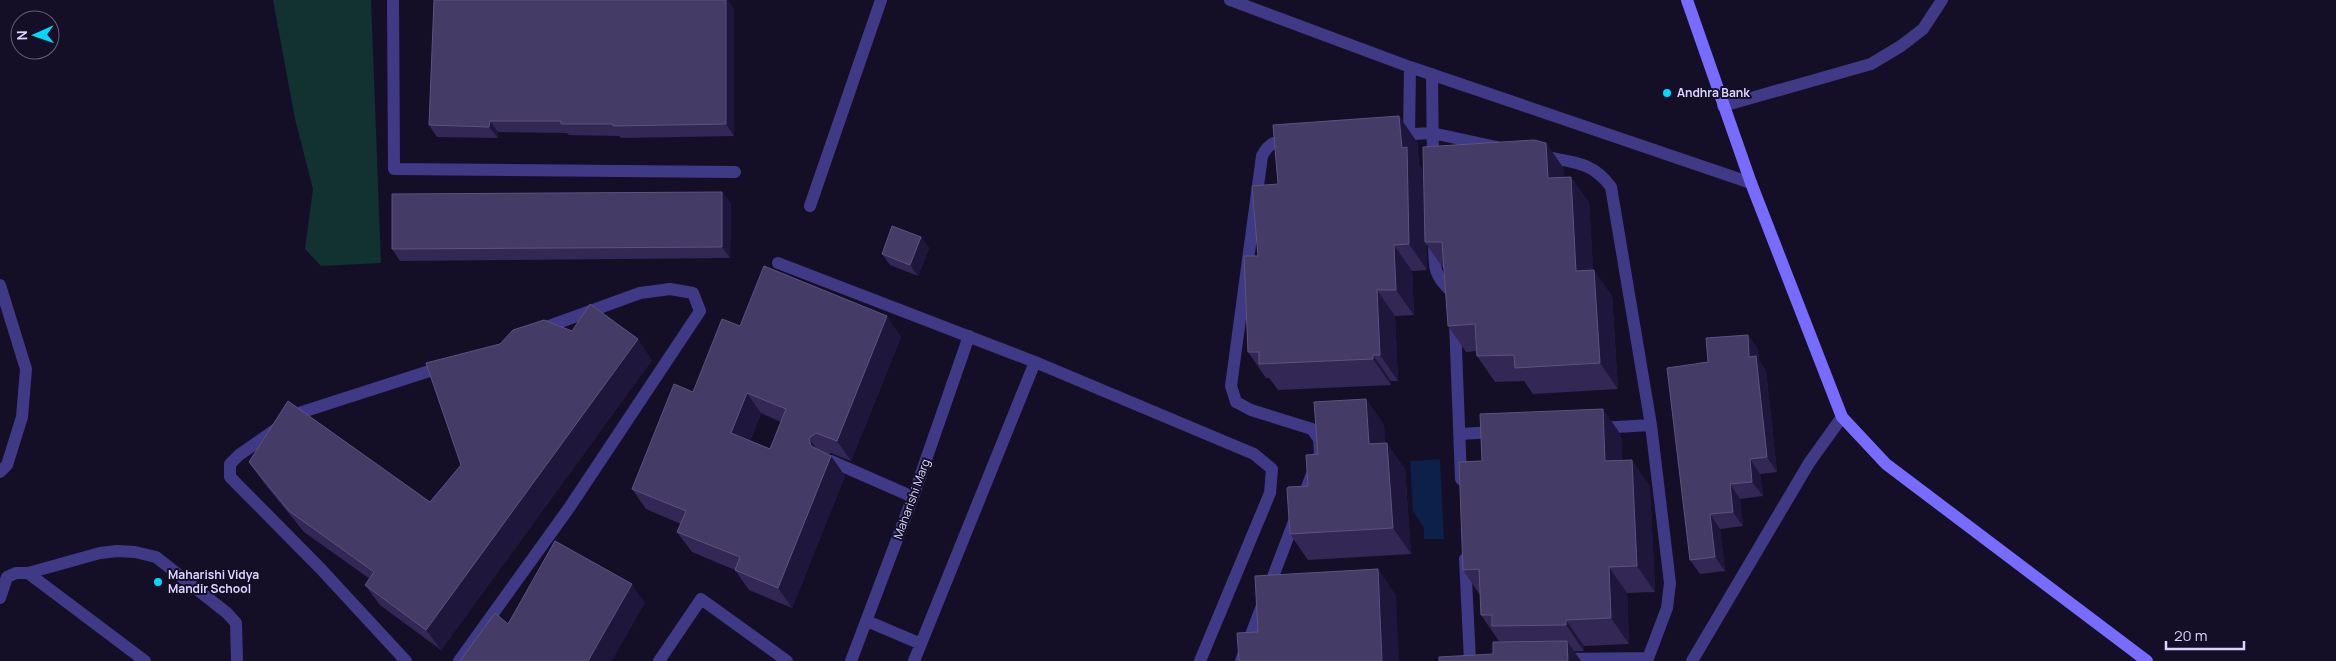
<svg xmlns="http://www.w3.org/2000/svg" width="2336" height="661" font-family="Manrope,sans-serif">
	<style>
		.green { fill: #123131 }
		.water { fill: #0c2049 }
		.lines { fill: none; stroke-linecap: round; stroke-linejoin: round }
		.lane { stroke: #403a86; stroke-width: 12 }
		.street { stroke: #403a86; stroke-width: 12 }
		.secondary { stroke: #776cff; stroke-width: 12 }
		.wall { fill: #332855; fill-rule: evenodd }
		.shaded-wall { fill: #1f163b }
		.building { fill: #453b67; stroke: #5d537f; fill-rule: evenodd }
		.poi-dot { fill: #01daff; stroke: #140f27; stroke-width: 2 }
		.labels { text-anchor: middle; stroke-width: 4; stroke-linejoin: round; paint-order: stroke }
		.poi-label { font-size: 12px; font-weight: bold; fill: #dcd5ff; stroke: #140f27; text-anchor: start }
		.street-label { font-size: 12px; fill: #dcd5ff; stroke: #140f27 }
	</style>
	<rect width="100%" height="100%" fill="#140f27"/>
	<path class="green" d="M 273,0 L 371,0 L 381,263 L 321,266 L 305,249 L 313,189 L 295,119 Z"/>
	<path class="water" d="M 1440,459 L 1444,539 L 1424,539 L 1424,528 L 1413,511 L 1410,461 Z"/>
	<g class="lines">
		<path class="lane" d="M 0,285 L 26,369 L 22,417 L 7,465 L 0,472
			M 28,573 L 100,553 L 117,551 L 135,552 L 156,557 L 227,613 L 236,623 L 237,661
			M 0,598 L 7,577 L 16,573 L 28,573 L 145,661
			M 406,661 L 320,568 L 230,477 L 230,464 L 239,455 L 299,413 L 445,366
			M 459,661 L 569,508 L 700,311 L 693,293 L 670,289 L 640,293 L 541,329"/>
		<path class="street" d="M 393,0 L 394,169 L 735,172
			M 1230,0 L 1410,67 L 1751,183
			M 1432,74 L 1433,163
			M 1723,106 L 1871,64 L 1901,46 L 1923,29 L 1942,0
			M 1396,135 L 1432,133 L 1497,147
			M 1409,135 L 1410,67
			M 1541,156 C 1571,162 1592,161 1611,187 L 1651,425 L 1670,583 L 1667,608 L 1647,661
			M 810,206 L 881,0
			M 1434,238 C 1435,265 1431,273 1452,292 L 1453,299
			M 778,263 L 1035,362 L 1254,454 L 1272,469 L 1270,493 L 1200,661
			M 1455,322 L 1461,479
			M 1599,428 L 1651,425
			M 1459,434 L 1496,432
			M 831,461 L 913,497
			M 1465,559 L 1470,661
			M 867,621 L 921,644
			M 1563,659 L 1648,658
			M 659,661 L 701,599 L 787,661
			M 851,661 L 913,497 L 969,336
			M 914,661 L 1035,362
			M 1241,661 L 1320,453 L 1319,439 L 1312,429 L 1251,410 L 1236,402 L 1231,386 L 1262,156 C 1269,142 1276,141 1291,140
			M 1692,661 L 1809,463 L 1842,417"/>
		<path class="secondary" d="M 1687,0 L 1751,183 L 1842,417 L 1886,464 L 2147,661"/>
	</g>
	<path class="wall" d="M 734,8 L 734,136 L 621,138 L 619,136 L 569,135 L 567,133 L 498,132 L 498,138 L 437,137 L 429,125 Z
		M 1399,116 L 1417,142 L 1419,165 L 1424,171 L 1546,143 L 1564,169 L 1564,178 L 1571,177 L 1589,203 L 1593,270 L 1612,296 L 1618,389 L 1533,394 L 1524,381 L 1495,382 L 1477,356 L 1476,351 L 1466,352 L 1448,326 L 1444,268 L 1443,268 L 1426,244 L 1427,270 L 1412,271 L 1414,315 L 1395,316 L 1398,381 L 1391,381 L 1391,385 L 1278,390 L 1269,378 L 1266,378 L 1248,352 L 1258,256 L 1278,184 Z
		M 731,203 L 730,258 L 400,261 L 392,249 Z
		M 921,237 L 929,248 L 918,276 L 890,265 L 882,254 Z
		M 740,326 L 901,337 L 851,461 L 831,453 L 828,455 L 831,456 L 845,476 L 792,608 L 749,590 L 735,570 L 692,552 L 677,532 L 681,524 L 646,509 L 632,489 L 693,392 ZM 761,413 L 781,422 L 770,449 L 750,441 Z
		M 572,331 L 652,360 L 441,650 L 380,605 L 365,585 L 370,579 L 304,532 L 264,483 L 249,462 L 430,502 Z
		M 1748,335 L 1758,350 L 1759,360 L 1766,371 L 1777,472 L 1760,474 L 1763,496 L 1740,499 L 1743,526 L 1720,529 L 1725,571 L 1700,574 L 1690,560 Z
		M 1366,399 L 1384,425 L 1385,443 L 1405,469 L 1411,554 L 1308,560 L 1290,534 L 1308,486 L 1318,454 Z
		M 1621,435 L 1622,460 L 1650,486 L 1655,592 L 1627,593 L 1629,644 L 1584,646 L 1584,651 L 1493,654 L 1503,642 L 1502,641 L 1499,641 L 1481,615 L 1480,595 L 1463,570 L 1482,461 Z"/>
	<path class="shaded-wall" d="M 726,0 L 728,0 L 734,8 L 734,136 L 726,124 Z
		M 1399,116 L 1417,142 L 1419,165 L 1425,173 L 1425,242 L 1426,244 L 1427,270 L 1409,244 Z
		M 490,121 L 498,132 L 498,138 L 489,127 Z
		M 1546,143 L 1564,169 L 1566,204 L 1548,178 Z
		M 1571,177 L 1589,203 L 1595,297 L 1576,271 Z
		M 722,192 L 731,203 L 730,258 L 722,247 Z
		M 921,237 L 929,248 L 918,276 L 910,265 Z
		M 1394,245 L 1412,271 L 1414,315 L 1396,290 Z
		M 1594,270 L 1612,296 L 1618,389 L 1600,363 Z
		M 1377,290 L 1395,316 L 1398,381 L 1380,355 Z
		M 887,316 L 901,337 L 851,461 L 837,441 Z
		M 1748,335 L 1758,350 L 1759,360 L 1766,371 L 1777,472 L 1767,457 L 1749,357 Z
		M 638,339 L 652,360 L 441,650 L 426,630 Z
		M 1373,355 L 1391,381 L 1391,385 L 1373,359 Z
		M 747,393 L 761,413 L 745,453 L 731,433 Z
		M 1366,399 L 1384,425 L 1387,470 L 1369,444 Z
		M 1603,409 L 1621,435 L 1623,487 L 1605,461 Z
		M 809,438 L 823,458 L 811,446 Z
		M 1387,443 L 1405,469 L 1411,554 L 1393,528 Z
		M 831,456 L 845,476 L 792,608 L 778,588 Z
		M 1750,459 L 1760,474 L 1763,496 L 1752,482 Z
		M 1632,460 L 1650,486 L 1655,592 L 1637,566 Z
		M 1730,484 L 1740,499 L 1743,526 L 1733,512 Z
		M 1710,514 L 1720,529 L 1725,571 L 1715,557 Z
		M 1609,567 L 1627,593 L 1629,644 L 1611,618 Z
		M 1378,569 L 1396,595 L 1399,661 L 1382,661 Z
		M 632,584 L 645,603 L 612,661 L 588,661 Z
		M 1566,620 L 1584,646 L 1584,651 L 1566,625 Z
		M 1567,641 L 1581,661 L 1568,661 Z"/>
	<path class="building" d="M 434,0 L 726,0 L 726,124 L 613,126 L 613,124 L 561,124 L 561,121 L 490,121 L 489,127 L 429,125 Z
		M 1399,116 L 1402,148 L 1407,147 L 1409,244 L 1394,245 L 1396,290 L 1377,290 L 1380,355 L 1373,355 L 1373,359 L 1259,364 L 1259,352 L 1248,352 L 1244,256 L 1258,256 L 1252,186 L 1278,184 L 1273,125 Z
		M 1534,140 L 1546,143 L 1548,178 L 1571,177 L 1576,271 L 1594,270 L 1600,363 L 1515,368 L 1514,355 L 1477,356 L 1475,324 L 1448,326 L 1442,242 L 1425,242 L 1423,147 Z
		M 722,192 L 722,247 L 392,249 L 392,194 Z
		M 892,226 L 921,237 L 910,265 L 882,254 Z
		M 764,266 L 887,316 L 837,441 L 816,433 L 809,438 L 811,446 L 831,456 L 778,588 L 735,570 L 740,557 L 677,532 L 686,511 L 632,489 L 674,384 L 693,392 L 722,319 L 740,326 ZM 747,393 L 786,409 L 770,449 L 731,433 Z
		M 590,304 L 638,339 L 426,630 L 365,585 L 374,572 L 289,511 L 249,462 L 288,401 L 430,502 L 461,465 L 426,363 L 500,344 L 513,330 L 544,320 L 572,331 Z
		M 1748,335 L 1749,357 L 1756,356 L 1767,457 L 1750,459 L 1752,482 L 1730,484 L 1733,512 L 1710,514 L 1715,557 L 1690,560 L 1667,368 L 1708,362 L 1706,338 Z
		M 1366,399 L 1369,444 L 1387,443 L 1393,528 L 1290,534 L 1287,489 L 1288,487 L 1308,486 L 1306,455 L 1318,454 L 1314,402 Z
		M 1603,409 L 1605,461 L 1632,460 L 1637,566 L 1609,567 L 1611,618 L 1566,620 L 1566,625 L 1492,626 L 1492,615 L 1481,615 L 1479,569 L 1463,570 L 1459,462 L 1482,461 L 1480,414 Z
		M 555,541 L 632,584 L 588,661 L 460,661 L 495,613 L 508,624 Z
		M 1378,569 L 1382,661 L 1239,661 L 1237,633 L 1258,632 L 1255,576 Z
		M 1567,641 L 1568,661 L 1439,661 L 1439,657 L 1493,654 L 1493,642 Z"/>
	<g class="poi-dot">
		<circle cx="1667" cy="93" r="5"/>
		<circle cx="158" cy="582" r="5"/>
	</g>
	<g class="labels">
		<g class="poi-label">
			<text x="1677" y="97">Andhra Bank</text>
			<text x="168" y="579">Maharishi Vidya<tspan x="168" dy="14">Mandir School</tspan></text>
		</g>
		<g class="street-label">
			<text transform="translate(912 499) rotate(-70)" y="4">Maharishi Marg</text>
		</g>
	</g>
	<g transform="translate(35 35) rotate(268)"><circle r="24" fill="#140f27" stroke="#645e7d"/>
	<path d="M0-4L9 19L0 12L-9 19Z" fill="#01daff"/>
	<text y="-8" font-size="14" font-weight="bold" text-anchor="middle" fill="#dcd5ff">N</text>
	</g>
	<path d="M2166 641v8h78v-8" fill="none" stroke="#dcd5ff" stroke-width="2.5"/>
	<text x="2174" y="641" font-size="15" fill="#dcd5ff" stroke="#140f27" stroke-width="4" paint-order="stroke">20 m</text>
</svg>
